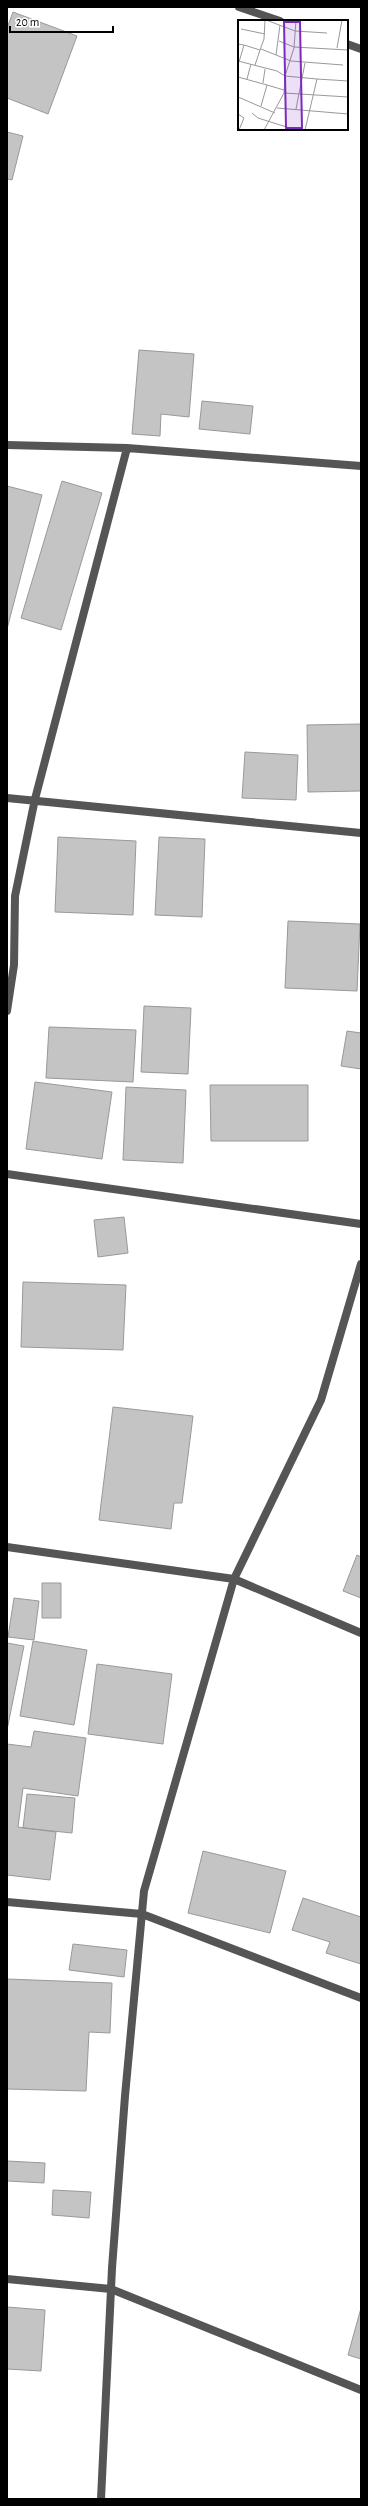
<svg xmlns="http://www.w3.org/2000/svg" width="368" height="2506" font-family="'Alegreya Sans',sans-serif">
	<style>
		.building { fill: #c4c4c4; stroke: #999 }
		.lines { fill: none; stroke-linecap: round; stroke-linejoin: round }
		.street { stroke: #555; stroke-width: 8 }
		.inset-road { fill: none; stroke: #999; stroke-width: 1 }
		.view { fill: #7b2cbf; fill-opacity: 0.15; stroke: #7b2cbf; stroke-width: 2 }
		.inset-edge { fill: none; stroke: #000; stroke-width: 2 }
	</style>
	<rect width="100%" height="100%" fill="#fff"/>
	<path class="building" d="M 13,12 L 77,36 L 48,114 L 7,98 L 7,28 Z
		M 7,132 L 23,136 L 12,180 L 7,179 Z
		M 139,350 L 194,354 L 189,417 L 161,414 L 160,436 L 132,434 Z
		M 202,401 L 253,406 L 250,434 L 199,429 Z
		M 62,481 L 102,493 L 61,630 L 21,618 Z
		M 7,486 L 42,495 L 7,629 Z
		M 361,724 L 361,791 L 308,792 L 307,725 Z
		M 245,752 L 298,755 L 296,800 L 242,798 Z
		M 58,837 L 136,841 L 133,915 L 55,912 Z
		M 159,837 L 205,839 L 202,917 L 155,915 Z
		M 288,921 L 360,924 L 357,991 L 285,988 Z
		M 144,1006 L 191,1008 L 188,1074 L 141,1072 Z
		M 49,1027 L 136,1030 L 133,1082 L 46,1078 Z
		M 347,1031 L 361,1033 L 361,1069 L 341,1066 Z
		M 35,1082 L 112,1092 L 102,1159 L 26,1149 Z
		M 210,1085 L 308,1085 L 308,1141 L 211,1141 Z
		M 126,1087 L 186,1090 L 183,1163 L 123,1160 Z
		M 124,1217 L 128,1253 L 98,1257 L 94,1220 Z
		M 23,1282 L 126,1285 L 123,1350 L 21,1347 Z
		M 113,1407 L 193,1416 L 182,1503 L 174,1503 L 171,1529 L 99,1520 Z
		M 357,1555 L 361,1557 L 361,1598 L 343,1591 Z
		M 42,1583 L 61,1583 L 61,1618 L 42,1618 Z
		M 14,1598 L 39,1601 L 34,1640 L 8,1637 Z
		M 33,1641 L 87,1650 L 74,1725 L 20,1716 Z
		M 7,1643 L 24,1646 L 7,1730 Z
		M 97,1664 L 172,1674 L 163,1744 L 88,1734 Z
		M 34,1731 L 86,1738 L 78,1796 L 23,1788 L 18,1827 L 56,1832 L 50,1880 L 7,1875 L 7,1744 L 31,1747 Z
		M 27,1794 L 75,1798 L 72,1833 L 23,1828 Z
		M 203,1851 L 286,1871 L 270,1933 L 188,1913 Z
		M 303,1898 L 361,1917 L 361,1964 L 326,1953 L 330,1942 L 292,1930 Z
		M 73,1944 L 127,1950 L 124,1977 L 69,1970 Z
		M 7,1979 L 112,1983 L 110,2033 L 89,2032 L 86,2091 L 7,2089 Z
		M 7,2161 L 45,2163 L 44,2183 L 7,2181 Z
		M 53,2190 L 91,2192 L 89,2218 L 52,2215 Z
		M 7,2307 L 45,2310 L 41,2371 L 7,2369 Z
		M 361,2308 L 361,2359 L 348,2355 Z"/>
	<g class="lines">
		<path class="street" d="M 239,7 L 280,21
			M 347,44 L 361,49
			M 7,445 L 127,448 L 361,466
			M 7,798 L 361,833
			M 7,1011 L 14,965 L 15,896 L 35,799 L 127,448
			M 7,1174 L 361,1224
			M 7,1547 L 234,1579 L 361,1633
			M 7,1902 L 142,1914 L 361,1998
			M 7,2279 L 111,2289 L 361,2390
			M 101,2499 L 112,2268 L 125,2096 L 144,1891 L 234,1579 L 321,1400 L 361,1264"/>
	</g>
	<g transform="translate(238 20)">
		<rect width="110" height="110" fill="#fff"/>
		<path class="inset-road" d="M 28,0 L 57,11 L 89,13M 3,9 L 27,14M 41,21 L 56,27 L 110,30M 0,24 L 6,25 L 1,42M 6,25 L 22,30 L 26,19 L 27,0M 99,28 L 104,0M 23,29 L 53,41 L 105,45M 38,35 L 42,5M 0,41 L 39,51 L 47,56 L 79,59 L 67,110M 17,45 L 22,30M 0,57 L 29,65 L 23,86M 9,59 L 13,44M 79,59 L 110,61M 25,63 L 27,49M 29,65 L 46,70M 46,73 L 110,77M 0,77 L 37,93M 39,88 L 110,94M 58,89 L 67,43M 14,93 L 20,98 L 58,110M 0,94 L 6,98 L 1,110M 26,110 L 46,73 L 47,56 L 56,28 L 58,0"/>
		<path class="view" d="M 46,2 L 62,2 L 64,108 L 48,108 Z"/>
		<rect width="110" height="110" class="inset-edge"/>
	</g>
	<rect width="368" height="2506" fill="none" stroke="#000000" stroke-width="16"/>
	<path d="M10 26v6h103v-6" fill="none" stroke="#000000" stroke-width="2"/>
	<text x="16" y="26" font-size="12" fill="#000000" stroke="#ffffff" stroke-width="3" paint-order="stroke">20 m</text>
</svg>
